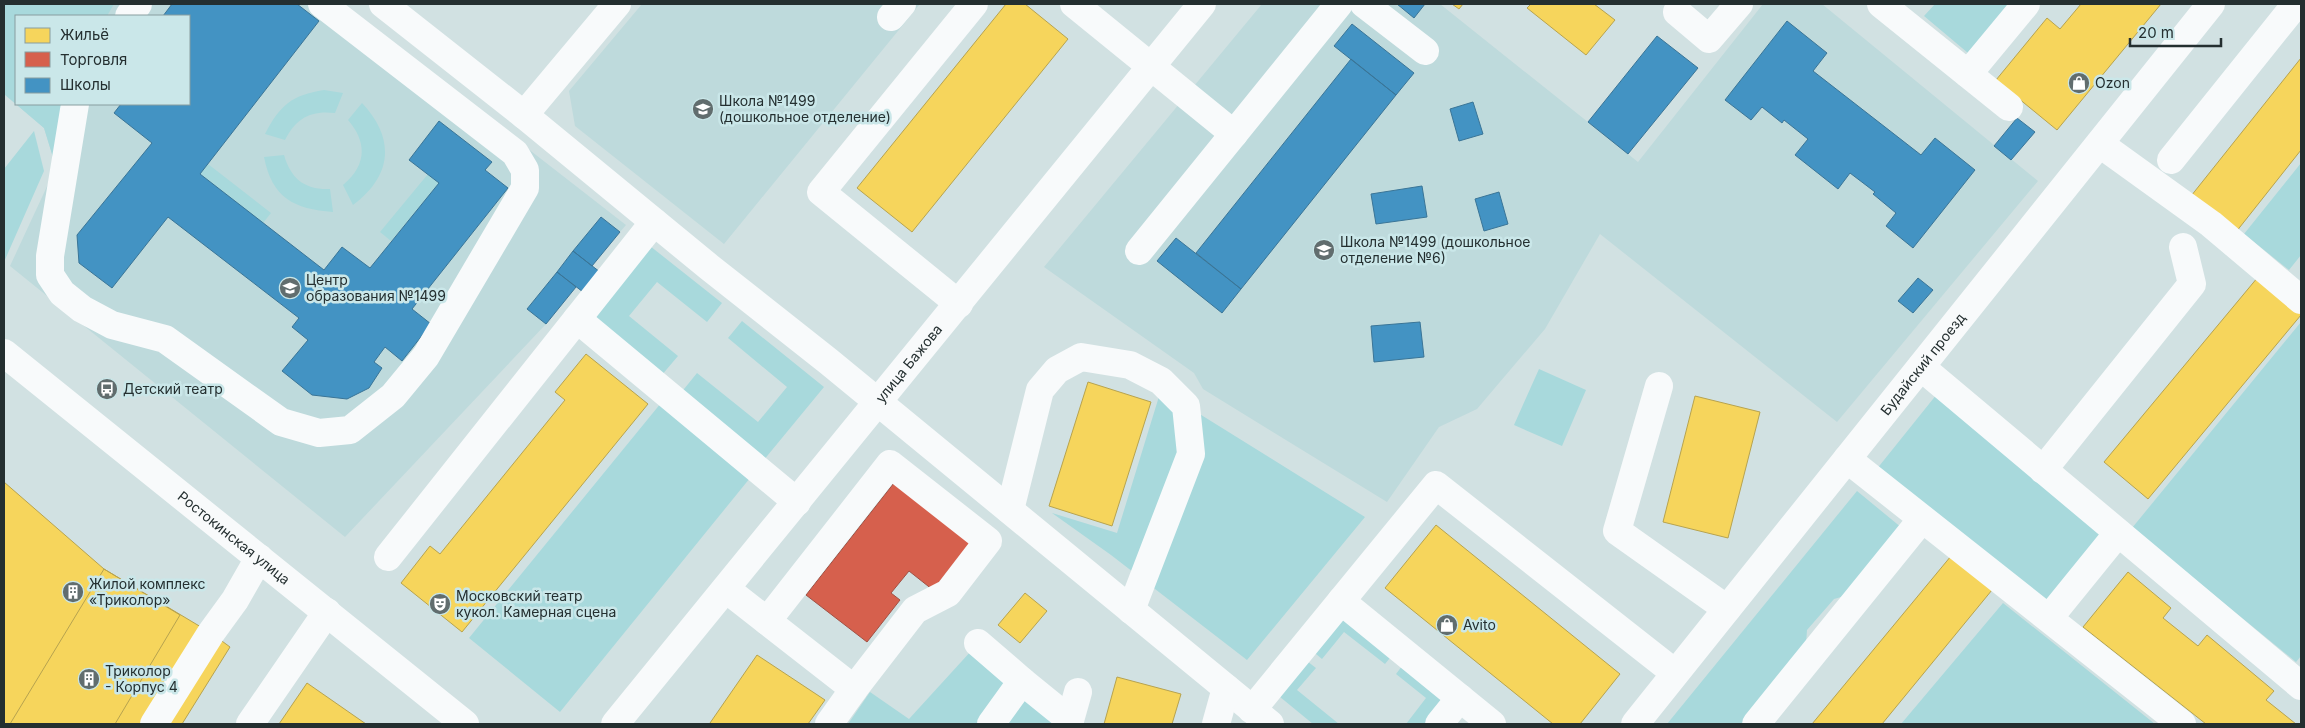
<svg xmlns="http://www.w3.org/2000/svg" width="2305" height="728" font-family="Inter,sans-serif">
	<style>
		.built { fill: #bedadc; fill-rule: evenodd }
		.green { fill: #a8d9dc }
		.homes { fill: #f6d55c; stroke: #b7a34f }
		.shops { fill: #d6604d; stroke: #a15144 }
		.schools { fill: #4393c3; stroke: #3a7597 }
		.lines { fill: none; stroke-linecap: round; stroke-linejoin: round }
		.minor { stroke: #f8fafb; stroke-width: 28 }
		.labels { text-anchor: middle; stroke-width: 5; stroke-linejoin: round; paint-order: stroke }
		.poi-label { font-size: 14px; fill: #242f30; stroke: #cae7e9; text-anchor: start }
		.street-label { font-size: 14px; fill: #242f30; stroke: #cae7e9 }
	</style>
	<rect width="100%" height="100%" fill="#d1e1e2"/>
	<path class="built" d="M 4,4 L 342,4 L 626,225 L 620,232 L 600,217 L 527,309 L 546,324 L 345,537 L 10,266 L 56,167 L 44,128 L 4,94 ZM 16,16 L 189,16 L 189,104 L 16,104 Z
		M 642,4 L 920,4 L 724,244 L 575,126 L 569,91 Z
		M 1262,4 L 1440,4 L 1638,162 L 1763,4 L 1822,4 L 2038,181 L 1837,422 L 1600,234 L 1545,329 L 1477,409 L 1439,427 L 1387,502 L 1203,389 L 1194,373 L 1044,267 Z"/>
	<path class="green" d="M 4,4 L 114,4 L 107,16 L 16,16 L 16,104 L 66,104 L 56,167 L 44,128 L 4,94 Z
		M 1935,4 L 2009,4 L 1968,53 L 1924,16 Z
		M 324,90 L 343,93 L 335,113 C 311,110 296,118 285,140 L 265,134 C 280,105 292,95 324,90 Z
		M 362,103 C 395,138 393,175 353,205 L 343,185 C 366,166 368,143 348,120 Z
		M 34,131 L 44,171 L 4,262 L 4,169 Z
		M 284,155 C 291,179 305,190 330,189 L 333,212 C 294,209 272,198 264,157 Z
		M 2301,163 L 2301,255 L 2289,270 L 2244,234 Z
		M 208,164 L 271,213 L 263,223 L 200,174 Z
		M 428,174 L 439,183 L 391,241 L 380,232 Z
		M 650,246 L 722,303 L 707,322 L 657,282 L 629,316 L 678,356 L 661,376 L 591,319 Z
		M 742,321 L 824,387 L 763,461 L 680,394 L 697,373 L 758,422 L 787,387 L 728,338 Z
		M 2301,322 L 2301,656 L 2296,662 L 2132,528 Z
		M 1539,369 L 1586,390 L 1562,446 L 1514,425 Z
		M 1161,390 L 1365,517 L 1247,660 L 1111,555 L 1052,513 L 1117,533 Z
		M 1937,394 L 2109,532 L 2047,608 L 1876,470 Z
		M 661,403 L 750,478 L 560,712 L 469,638 Z
		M 1857,491 L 1902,528 L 1848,595 L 1834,599 L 1807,630 L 1806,644 L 1743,724 L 1667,724 Z
		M 2003,603 L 2155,724 L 1901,724 Z
		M 1341,609 L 1394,653 L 1385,664 L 1344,632 L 1322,659 L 1310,649 Z
		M 972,650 L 1010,684 L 980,724 L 848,724 L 870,692 L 909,719 Z
		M 1303,658 L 1316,668 L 1297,690 L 1339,724 L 1313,724 L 1274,692 Z
		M 1405,662 L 1452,698 L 1431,724 L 1406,724 L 1426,698 L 1396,674 Z
		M 1023,694 L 1054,716 L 1052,724 L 1001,724 Z"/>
	<path class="homes" d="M 1006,4 L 1025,4 L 1068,39 L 912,232 L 857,188 Z
		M 1452,4 L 1463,4 L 1459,9 Z
		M 1531,4 L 1594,4 L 1615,20 L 1586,55 L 1527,8 Z
		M 2081,4 L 2161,4 L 2057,130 L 1996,80 L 2047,18 L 2060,29 Z
		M 2301,58 L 2301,150 L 2236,232 L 2191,196 Z
		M 2258,277 L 2301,312 L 2301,315 L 2148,499 L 2104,462 Z
		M 586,354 L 648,404 L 462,632 L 401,583 L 430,546 L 440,554 L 565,400 L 555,392 Z
		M 1088,382 L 1151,402 L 1112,526 L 1049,506 Z
		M 1695,396 L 1760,412 L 1728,538 L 1663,522 Z
		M 4,482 L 104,569 L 211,633 L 230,647 L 182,724 L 4,724 Z
		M 1436,525 L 1620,674 L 1580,724 L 1553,724 L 1385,588 Z
		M 1951,556 L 1992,590 L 1882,724 L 1812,724 Z
		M 104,569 L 180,615 L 115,724 L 10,724 Z
		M 2128,572 L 2171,608 L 2163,618 L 2198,646 L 2207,635 L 2274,691 L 2266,700 L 2296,724 L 2206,724 L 2083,627 Z
		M 1025,593 L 1047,611 L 1020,643 L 998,625 Z
		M 757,655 L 825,700 L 808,724 L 712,724 L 710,723 Z
		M 1117,677 L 1181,694 L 1172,724 L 1104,724 Z
		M 307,683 L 366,724 L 279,724 Z"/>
	<path class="shops" d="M 894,483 L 971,542 L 933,590 L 909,571 L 891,593 L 900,600 L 867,642 L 806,595 Z"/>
	<path class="schools" d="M 172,4 L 297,4 L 319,21 L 200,174 L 324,270 L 342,247 L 370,268 L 439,183 L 409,160 L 439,121 L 492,162 L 485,170 L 508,188 L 412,309 L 431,324 L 402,361 L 385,347 L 374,362 L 382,368 L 369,388 L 347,399 L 312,395 L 282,371 L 308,340 L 292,327 L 299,318 L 168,217 L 112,288 L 79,263 L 77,235 L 152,143 L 114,113 L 121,104 L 189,104 L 189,16 L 163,16 Z
		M 1397,4 L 1425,4 L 1414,18 Z
		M 1787,21 L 1827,53 L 1813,71 L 1921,155 L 1935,138 L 1975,170 L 1913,248 L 1886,226 L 1896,213 L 1873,194 L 1875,192 L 1850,173 L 1838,189 L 1795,155 L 1808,139 L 1784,120 L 1782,123 L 1762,107 L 1751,120 L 1725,100 Z
		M 1352,24 L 1414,73 L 1396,95 L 1334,46 Z
		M 1657,36 L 1698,68 L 1628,154 L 1588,122 Z
		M 1351,59 L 1396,95 L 1241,289 L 1196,253 Z
		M 1473,102 L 1483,134 L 1459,141 L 1450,109 Z
		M 2017,118 L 2035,132 L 2011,160 L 1994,146 Z
		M 1422,186 L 1427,217 L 1376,224 L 1371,194 Z
		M 1499,192 L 1508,224 L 1484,231 L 1475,199 Z
		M 601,217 L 620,232 L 592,266 L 573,251 Z
		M 1176,238 L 1241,289 L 1222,313 L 1157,261 Z
		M 573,251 L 600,272 L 583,292 L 557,272 Z
		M 557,272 L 576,287 L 546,324 L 527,309 Z
		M 1918,278 L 1933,290 L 1913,313 L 1898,301 Z
		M 1420,322 L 1424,357 L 1374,362 L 1371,326 Z"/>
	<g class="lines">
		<g class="minor">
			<path d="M 383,4 L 524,115 L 709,267 L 828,361 L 1270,724"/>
			<path d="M 1074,4 L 1234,134"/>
			<path d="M 1364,4 L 1425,51"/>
			<path d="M 1881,4 L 2009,107"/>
			<path d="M 1677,12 L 1709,39 L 1739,4"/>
			<path d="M 129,16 L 138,4"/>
			<path d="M 891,17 L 902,4"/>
			<path d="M 1968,74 L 2026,4"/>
			<path d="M 75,104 L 50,256 L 50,275 L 62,293 L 82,309 L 112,325 L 165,339 L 281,422 L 319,433 L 350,430 L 393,396 L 426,356 L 525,188 L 525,170 L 515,153 L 322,4"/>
			<path d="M 524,115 L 617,4"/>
			<path d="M 2100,144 L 2211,224 L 2301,300"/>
			<path d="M 2171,160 L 2296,4"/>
			<path d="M 1139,251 L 1339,4"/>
			<path d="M 959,304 L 821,192 L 974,4"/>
			<path d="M 577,319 L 797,502"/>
			<path id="s1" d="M 4,353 L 465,724"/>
			<path d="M 1921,367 L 2301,686"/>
			<path d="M 1659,386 L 1617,531 L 1727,609"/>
			<path d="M 1847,459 L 2182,724"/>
			<path d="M 2043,470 L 2192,284 L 2183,247"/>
			<path d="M 1010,510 L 1040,390 L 1057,370 L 1081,357 L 1130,365 L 1161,381 L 1186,406 L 1191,454 L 1131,610"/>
			<path d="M 388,557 L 654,222"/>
			<path d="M 726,589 L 854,689 L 829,724"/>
			<path d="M 1341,601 L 1492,724"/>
			<path d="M 2049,618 L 2118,533"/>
			<path d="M 767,621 L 890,464 L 988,541 L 948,593 L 915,610 L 854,689"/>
			<path d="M 978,643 L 1022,681 L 1070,720"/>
			<path d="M 1252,710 L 1436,485 L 1675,673"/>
			<path d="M 154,724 L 211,633 L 235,600 L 259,558"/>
			<path d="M 250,724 L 327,612"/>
			<path id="s2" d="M 615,724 L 1202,4"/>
			<path d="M 991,724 L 1022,681"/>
			<path d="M 1069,724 L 1078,692"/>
			<path d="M 1216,724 L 1226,688"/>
			<path d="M 1439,724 L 1460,698"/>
			<path id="s3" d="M 1635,724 L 2211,4"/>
			<path d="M 1756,724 L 1922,519"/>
		</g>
	</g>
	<defs>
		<g id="shop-disc" transform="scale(1.125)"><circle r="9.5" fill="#616d6e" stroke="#cae7e9"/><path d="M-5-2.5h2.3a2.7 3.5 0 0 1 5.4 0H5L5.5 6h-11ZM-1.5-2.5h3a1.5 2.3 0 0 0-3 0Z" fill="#fff"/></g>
		<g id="school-disc" transform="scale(1.125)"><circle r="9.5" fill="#616d6e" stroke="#cae7e9"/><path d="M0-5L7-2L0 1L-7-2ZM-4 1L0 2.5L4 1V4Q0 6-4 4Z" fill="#fff"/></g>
		<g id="bus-disc" transform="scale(1.125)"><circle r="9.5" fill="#616d6e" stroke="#cae7e9"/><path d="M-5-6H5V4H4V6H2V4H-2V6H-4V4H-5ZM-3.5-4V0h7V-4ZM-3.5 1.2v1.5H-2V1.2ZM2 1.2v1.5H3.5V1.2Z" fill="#fff"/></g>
		<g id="building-disc" transform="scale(1.125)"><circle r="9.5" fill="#616d6e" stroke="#cae7e9"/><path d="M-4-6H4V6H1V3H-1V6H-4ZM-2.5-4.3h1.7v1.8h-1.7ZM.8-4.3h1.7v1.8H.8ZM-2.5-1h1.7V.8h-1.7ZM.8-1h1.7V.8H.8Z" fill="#fff"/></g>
		<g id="theatre-disc" transform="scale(1.125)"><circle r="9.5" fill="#616d6e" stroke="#cae7e9"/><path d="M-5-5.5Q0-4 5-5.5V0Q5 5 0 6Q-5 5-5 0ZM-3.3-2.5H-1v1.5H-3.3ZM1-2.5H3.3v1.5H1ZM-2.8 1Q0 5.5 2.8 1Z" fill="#fff"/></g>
	</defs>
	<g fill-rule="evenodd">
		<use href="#shop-disc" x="2079" y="83"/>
		<use href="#school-disc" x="703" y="109"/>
		<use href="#school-disc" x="1324" y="250"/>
		<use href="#school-disc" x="290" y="288"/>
		<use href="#bus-disc" x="107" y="389"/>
		<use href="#building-disc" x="73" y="592"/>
		<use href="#theatre-disc" x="440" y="604"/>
		<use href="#shop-disc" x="1447" y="625"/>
		<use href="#building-disc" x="89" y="679"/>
	</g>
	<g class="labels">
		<g class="poi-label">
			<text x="2095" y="88">Ozon</text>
			<text x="719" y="106">Школа №1499<tspan x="719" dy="16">(дошкольное отделение)</tspan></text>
			<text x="1340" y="247">Школа №1499 (дошкольное<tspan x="1340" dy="16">отделение №6)</tspan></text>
			<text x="306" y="285">Центр<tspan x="306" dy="16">образования №1499</tspan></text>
			<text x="123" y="394">Детский театр</text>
			<text x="89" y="589">Жилой комплекс<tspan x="89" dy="16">«Триколор»</tspan></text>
			<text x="456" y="601">Московский театр<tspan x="456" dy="16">кукол. Камерная сцена</tspan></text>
			<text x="1463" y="630">Avito</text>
			<text x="105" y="676">Триколор<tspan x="105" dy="16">- Корпус 4</tspan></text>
		</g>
		<g class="street-label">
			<text dy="5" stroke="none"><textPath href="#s2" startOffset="465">улица Бажова</textPath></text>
			<text dy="5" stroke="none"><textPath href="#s3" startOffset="461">Будайский проезд</textPath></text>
			<text dy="5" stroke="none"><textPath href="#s1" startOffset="295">Ростокинская улица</textPath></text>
		</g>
	</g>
	<rect width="2305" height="728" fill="none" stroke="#242f30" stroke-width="10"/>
	<rect x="15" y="15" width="175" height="90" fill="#cae7e9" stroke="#889d9f"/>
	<rect x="25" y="28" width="25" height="15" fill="#f6d55c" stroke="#889d9f"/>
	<text x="60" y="40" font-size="15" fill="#242f30">Жильё</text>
	<rect x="25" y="52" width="25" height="15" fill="#d6604d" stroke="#889d9f"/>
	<text x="60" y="65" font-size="15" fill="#242f30">Торговля</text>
	<rect x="25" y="78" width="25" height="15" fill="#4393c3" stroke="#889d9f"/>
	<text x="60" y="90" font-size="15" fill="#242f30">Школы</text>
	<path d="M2130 38v8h91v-8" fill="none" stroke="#242f30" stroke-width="2.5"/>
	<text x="2138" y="38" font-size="15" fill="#242f30" stroke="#cae7e9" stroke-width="4" paint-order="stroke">20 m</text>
</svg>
